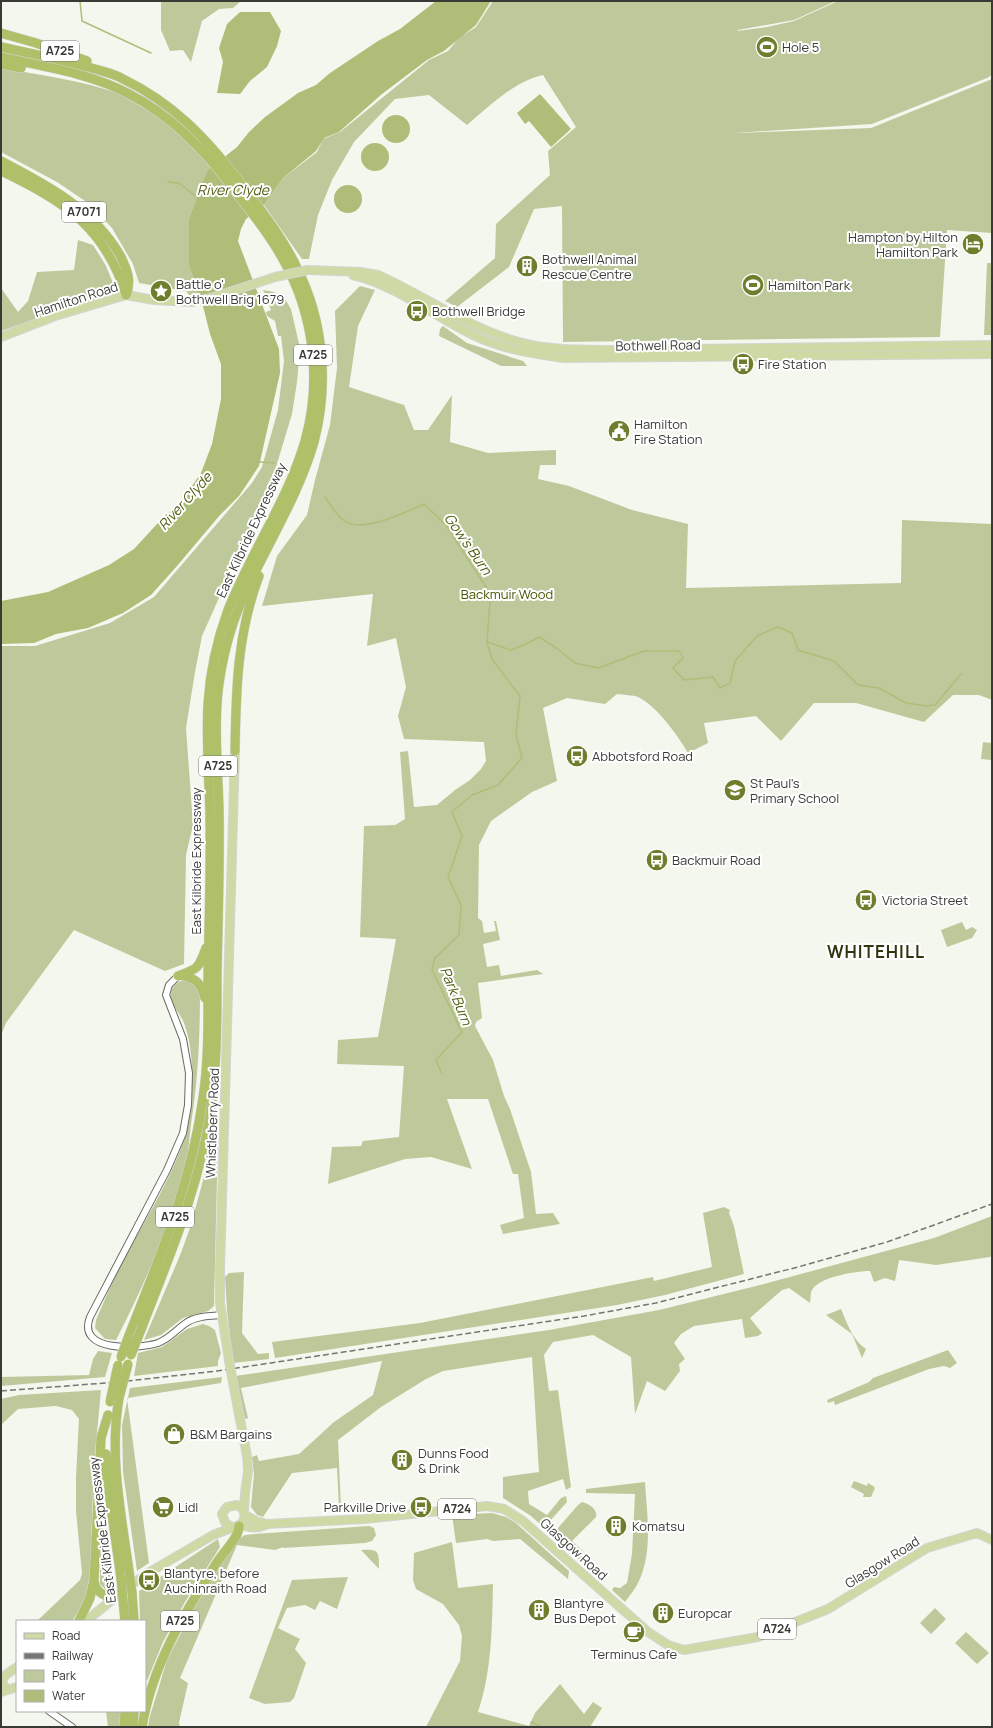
<svg xmlns="http://www.w3.org/2000/svg" width="993" height="1728" font-family="Manrope,sans-serif">
	<style>
		.green { fill: #bec99b }
		.water { fill: #aebd78 }
		.lines { fill: none; stroke-linecap: round; stroke-linejoin: round }
		.stream { stroke: #aebd78; stroke-width: 1.5 }
		.minor-casing { stroke: #686b62; stroke-width: 8 }
		.major-casing { stroke: #d3d4d3; stroke-width: 10 }
		.highway-casing { stroke: #d3d4d3; stroke-width: 10 }
		.minor { stroke: #fff; stroke-width: 6 }
		.major { stroke: #cedaa5; stroke-width: 8 }
		.highway { stroke: #aec169; stroke-width: 9 }
		.rail { stroke: #757671; stroke-width: 1.5; stroke-dasharray: 6 3; stroke-linecap: butt }
		.major-bridge-casing { stroke: #d3d4d3; stroke-width: 10; stroke-linecap: butt }
		.highway-bridge-casing { stroke: #d3d4d3; stroke-width: 10; stroke-linecap: butt }
		.major-bridge { stroke: #cedaa5; stroke-width: 8 }
		.highway-bridge { stroke: #aec169; stroke-width: 9 }
		.labels { text-anchor: middle; stroke-width: 4; stroke-linejoin: round; paint-order: stroke }
		.shield { fill: #fff; stroke: #747572; stroke-width: 1 }
		.shield-label { font-size: 12px; font-weight: bold; fill: #393a36 }
		.poi-label { font-size: 13px; fill: #393a36; stroke: #fff; text-anchor: start }
		.street-label { font-size: 13px; fill: #393a36; stroke: #fff }
		.park-label { font-size: 13px; fill: #485500; stroke: #fff }
		.water-label { font-size: 14px; font-style: italic; fill: #515d0f; stroke: #fff }
		.district-label { font-size: 17px; font-weight: bold; letter-spacing: 1px; fill: #2f3710; stroke: #fff }
	</style>
	<rect width="100%" height="100%" fill="#f4f7ed"/>
	<path class="green" d="M 161,1 L 241,1 L 233,8 L 219,9 L 202,21 L 191,62 L 183,50 L 170,51 L 161,30 Z
		M 493,1 L 836,1 L 794,20 L 738,30 L 737,31 L 767,27 L 794,21 L 838,1 L 992,1 L 992,75 L 987,78 L 872,124 L 734,133 L 871,128 L 992,79 L 992,233 L 947,230 L 940,337 L 563,342 L 562,206 L 534,209 L 509,267 L 457,307 L 445,301 L 495,258 L 496,224 L 550,175 L 548,151 L 576,127 L 543,75 C 513,82 490,106 467,125 L 429,95 L 395,99 L 354,142 L 332,180 L 318,215 L 309,259 L 302,259 L 264,205 L 283,178 L 317,152 L 323,139 L 340,132 L 429,60 L 448,51 L 459,38 L 476,27 Z
		M 1,68 C 39,75 80,80 117,93 C 123,95 129,100 135,103 C 167,121 188,141 211,168 L 203,181 L 189,218 L 189,265 L 199,294 L 189,295 L 186,291 L 139,283 L 133,264 L 112,228 L 88,203 L 57,182 L 1,152 Z
		M 78,240 L 93,245 L 105,264 L 114,285 L 111,289 L 102,293 L 103,296 L 1,331 L 1,288 L 18,312 L 28,301 L 37,272 L 74,270 Z
		M 987,263 L 992,263 L 992,335 L 984,335 Z
		M 360,286 L 375,290 L 358,326 L 349,387 L 404,405 L 414,430 L 428,430 L 452,395 L 450,442 L 488,453 L 556,450 L 556,465 L 540,465 L 538,479 L 569,486 L 632,510 L 688,524 L 686,588 L 901,583 L 902,520 L 992,524 L 992,700 L 979,695 L 953,695 L 924,722 L 856,703 L 814,703 L 781,741 L 756,716 L 704,723 L 708,743 L 688,753 C 678,736 657,706 638,697 C 633,695 623,695 617,694 L 605,704 L 567,698 L 543,708 L 557,781 L 532,792 L 491,821 L 479,845 L 478,918 L 482,921 L 484,933 L 496,931 L 494,921 L 496,921 L 500,940 L 483,944 L 487,967 L 499,965 L 501,976 L 537,970 L 543,974 L 478,983 L 482,1018 L 476,1022 L 475,1026 L 493,1060 L 504,1096 L 510,1109 L 531,1172 L 536,1214 L 553,1213 L 560,1224 L 503,1234 L 500,1225 L 524,1218 L 518,1174 L 513,1174 L 488,1099 L 447,1099 L 472,1169 L 431,1157 L 405,1159 L 328,1184 L 332,1147 L 361,1146 L 363,1141 L 399,1137 L 404,1066 L 337,1064 L 338,1040 L 378,1037 L 396,939 L 360,937 L 364,826 L 395,825 L 405,819 L 400,752 L 408,751 L 414,807 L 437,805 L 455,790 L 470,780 L 481,769 L 486,761 L 484,742 L 404,739 L 398,716 L 406,687 L 396,638 L 367,646 L 373,594 L 262,606 L 277,556 L 307,515 L 315,480 L 330,425 L 337,368 L 335,311 Z
		M 263,290 L 274,292 L 284,297 L 291,309 L 300,348 L 297,382 L 292,414 L 273,477 L 202,636 L 195,672 L 186,728 L 193,825 L 186,855 L 184,964 L 165,971 L 74,930 L 6,1023 L 1,1035 L 1,646 L 35,646 L 110,623 L 154,597 L 252,483 L 262,467 L 278,410 L 284,361 L 281,336 L 278,336 L 275,321 L 267,316 L 266,312 L 271,310 Z
		M 443,326 L 467,343 L 523,361 L 527,366 L 501,366 L 439,336 L 440,329 Z
		M 983,742 L 992,743 L 992,760 L 981,759 Z
		M 962,922 L 966,930 L 972,927 L 977,930 L 972,938 L 947,947 L 941,930 Z
		M 183,980 L 194,983 L 200,992 C 200,1036 198,1081 191,1124 C 189,1139 189,1154 185,1169 C 169,1229 144,1285 116,1340 L 105,1339 L 95,1328 L 96,1320 C 105,1300 113,1279 124,1259 C 146,1218 188,1153 191,1107 C 192,1080 194,1052 185,1026 C 182,1015 172,1007 171,996 C 171,987 176,983 183,980 Z
		M 213,1136 L 218,1136 L 214,1306 L 208,1311 L 183,1318 L 161,1335 L 144,1340 L 181,1253 L 191,1225 L 206,1169 Z
		M 724,1207 L 730,1210 L 729,1213 L 734,1226 L 744,1274 L 665,1295 L 617,1305 L 275,1358 L 272,1342 L 420,1323 L 653,1277 L 654,1281 L 712,1267 L 703,1213 Z
		M 992,1216 L 992,1255 L 990,1257 L 936,1265 L 899,1260 L 895,1281 L 885,1278 L 874,1282 L 870,1271 C 856,1271 819,1277 812,1290 C 810,1293 811,1299 810,1303 L 789,1288 L 782,1290 L 750,1318 L 762,1333 L 758,1336 L 745,1338 L 742,1319 L 694,1326 L 681,1334 L 674,1343 L 685,1359 L 679,1364 L 680,1371 L 665,1391 L 647,1381 L 635,1414 L 631,1357 L 593,1335 L 553,1342 L 544,1355 L 549,1391 L 558,1390 L 571,1487 L 566,1490 L 563,1479 L 528,1491 L 529,1504 L 547,1515 L 561,1498 L 566,1496 L 567,1502 L 550,1521 L 542,1526 L 531,1516 L 503,1498 L 503,1477 L 539,1472 L 532,1357 L 443,1371 L 426,1379 L 381,1407 L 338,1440 L 341,1508 L 339,1508 L 337,1468 L 292,1473 L 263,1517 L 257,1515 L 251,1507 L 254,1474 L 252,1457 L 257,1455 L 259,1461 L 299,1454 L 334,1422 L 373,1395 L 382,1361 L 241,1388 L 248,1418 L 245,1419 L 235,1376 L 549,1330 L 659,1310 L 760,1285 L 934,1238 Z
		M 244,1272 L 242,1333 L 258,1354 L 269,1353 L 269,1359 L 233,1363 L 227,1310 L 225,1277 L 229,1273 Z
		M 841,1309 C 847,1323 853,1341 866,1349 L 862,1358 L 852,1334 L 826,1315 Z
		M 203,1324 L 209,1326 L 215,1330 L 221,1353 L 218,1361 L 218,1366 L 134,1376 L 138,1353 L 162,1347 L 187,1329 Z
		M 948,1350 L 957,1363 L 950,1368 L 944,1366 L 929,1369 L 835,1405 L 834,1401 L 828,1403 L 827,1400 L 869,1382 L 873,1378 Z
		M 98,1351 L 112,1353 L 105,1377 L 1,1386 L 1,1377 L 89,1375 L 93,1359 Z
		M 222,1377 L 221,1383 L 127,1398 L 149,1563 L 137,1571 L 123,1472 L 122,1425 L 130,1388 Z
		M 101,1390 L 94,1465 L 90,1573 L 85,1602 L 72,1621 L 37,1621 L 80,1580 L 82,1573 L 76,1511 L 76,1477 L 79,1419 L 72,1410 L 56,1406 L 18,1409 L 1,1425 L 1,1399 L 19,1395 Z
		M 854,1481 L 867,1486 L 868,1483 L 873,1486 L 875,1488 L 871,1497 L 863,1497 L 864,1494 L 851,1487 Z
		M 645,1482 C 647,1515 653,1550 639,1581 C 636,1588 630,1595 625,1602 L 612,1590 L 614,1587 L 620,1588 L 627,1583 L 632,1554 L 635,1494 L 586,1493 L 586,1489 Z
		M 582,1502 C 589,1504 598,1509 596,1517 L 572,1541 L 584,1552 L 591,1563 L 587,1567 L 558,1540 L 555,1535 L 558,1528 L 578,1505 Z
		M 492,1513 L 506,1517 L 516,1523 L 569,1571 L 568,1579 L 520,1539 L 493,1541 L 487,1539 L 456,1543 L 452,1515 Z
		M 369,1526 L 374,1528 L 376,1535 L 372,1541 L 365,1543 L 283,1548 L 283,1547 L 275,1550 L 237,1545 L 180,1678 L 188,1683 L 179,1723 L 180,1727 L 148,1727 L 150,1716 L 167,1660 L 191,1614 L 220,1565 L 240,1538 L 245,1535 L 255,1534 Z
		M 100,1527 L 108,1529 L 114,1585 L 105,1589 L 100,1584 Z
		M 218,1539 L 220,1547 L 185,1602 L 163,1642 L 147,1681 L 145,1677 L 145,1621 L 140,1621 L 139,1591 Z
		M 452,1542 L 458,1588 L 493,1584 C 492,1627 492,1671 478,1712 L 529,1726 L 535,1713 L 560,1684 L 584,1714 L 593,1702 L 602,1708 L 590,1727 L 426,1727 L 460,1661 L 462,1636 L 459,1625 L 443,1604 L 416,1589 L 413,1580 L 414,1553 Z
		M 361,1550 C 379,1549 379,1551 379,1569 Z
		M 348,1577 L 337,1609 L 320,1601 L 315,1610 L 305,1605 L 287,1608 L 278,1628 L 300,1639 L 295,1649 L 306,1663 L 294,1698 L 290,1702 L 265,1704 L 249,1698 L 292,1580 Z
		M 935,1608 L 946,1619 L 931,1634 L 920,1623 Z
		M 966,1632 L 989,1653 L 977,1664 L 955,1643 Z
		M 106,1711 L 121,1711 L 119,1727 L 108,1727 Z"/>
	<path class="water" d="M 436,1 L 491,1 L 476,25 L 444,51 L 427,60 L 382,94 L 339,132 L 324,138 L 316,151 L 283,178 L 264,205 L 246,219 L 241,229 L 238,241 L 279,349 L 280,373 L 259,466 L 239,496 L 220,515 L 177,566 L 151,595 L 123,613 L 88,628 L 56,634 L 34,643 L 1,644 L 1,601 L 48,592 L 109,565 L 134,549 L 157,524 L 183,499 L 201,473 L 212,444 L 221,399 L 221,364 L 210,334 L 204,310 L 189,265 L 189,218 L 203,181 L 208,170 L 237,147 L 249,132 L 265,117 L 298,93 L 316,85 L 330,73 L 378,41 L 400,29 Z
		M 240,12 L 270,12 L 281,31 L 277,46 L 267,67 L 250,81 L 240,94 L 217,93 L 223,62 L 219,48 L 227,24 Z
		M 540,94 L 571,129 L 551,147 L 529,121 L 525,124 L 517,113 Z
		M382 129a14 14 0 1 1 28 0a14 14 0 1 1-28 0Z
		M361 157a14 14 0 1 1 28 0a14 14 0 1 1-28 0Z
		M334 199a14 14 0 1 1 28 0a14 14 0 1 1-28 0Z"/>
	<g class="lines">
		<path class="stream" d="M 80,1 L 82,21 L 151,53
			M 168,182 L 179,183 L 198,198
			M 260,462 L 274,463
			M 325,497 C 330,504 335,513 342,519 C 360,536 405,512 424,504 L 446,525 L 486,587 L 490,601 L 487,642 L 492,659 L 520,696 L 516,735 L 522,758 L 498,785 L 472,795 L 452,812 L 462,836 L 448,877 L 461,905 L 459,935 L 435,958 L 432,970 L 462,1032 L 436,1060 L 442,1074
			M 487,642 L 511,650 L 526,644 L 539,637 L 555,647 L 575,663 L 598,668 L 644,651 L 679,651 L 683,658 L 673,668 L 684,680 L 713,677 L 720,688 L 730,683 L 735,661 L 757,636 L 777,627 L 792,633 L 798,650 L 834,661 L 858,685 L 879,688 L 906,703 L 926,706 L 935,705 L 961,674
			M 531,1722 L 542,1727"/>
		<g class="minor-casing">
			<path id="minor" d="M 178,976 L 169,985 L 166,995 L 183,1039 L 189,1073 L 188,1105 L 183,1133 L 167,1170 L 90,1317 C 76,1353 139,1349 158,1343 C 169,1339 176,1330 186,1323 C 196,1316 210,1316 222,1315
				M 49,1711 L 72,1727"/>
		</g>
		<g class="major-casing">
			<path id="major" d="M 308,270 L 361,272 L 378,275 C 423,295 464,325 512,340 C 546,351 582,350 618,350 L 992,345
				M 353,275 C 393,284 436,317 473,335 C 502,349 533,354 564,358 L 992,354
				M 1,337 L 55,316 L 126,295 L 154,300 L 192,302 L 211,298 L 275,277
				M 229,1360 L 220,1303 L 220,1268 L 235,751
				M 233,1383 L 247,1456 L 248,1471 L 245,1493 L 244,1511
				M 245,1515 L 256,1521 L 267,1524 L 364,1519 L 487,1506 L 504,1509 L 523,1521 L 648,1632 L 668,1645 L 684,1650 L 758,1637 L 828,1609 L 927,1548 L 977,1533 L 992,1540
				M 242,1524 C 248,1529 259,1528 266,1525
				M 86,1621 L 128,1587 L 148,1573 L 213,1535 L 242,1524 L 245,1515 L 242,1508 L 237,1505 L 227,1507 L 222,1514 L 225,1522 L 231,1527
				M 8,1689 L 3,1686 C 0,1676 10,1672 17,1667
				M 1,1692 L 17,1687"/>
		</g>
		<g class="highway-casing">
			<path id="highway" d="M 1,33 L 36,43 L 87,61
				M 1,47 C 33,54 64,60 95,69 C 105,72 115,74 123,79 C 173,103 206,138 239,181 C 260,209 282,236 297,268 C 324,321 329,385 314,442 C 298,497 266,546 243,598 C 230,627 222,659 218,691 C 214,731 218,771 219,810 C 220,865 218,919 217,974 C 217,1019 217,1063 211,1108 C 200,1185 170,1255 142,1327
				M 1,57 C 44,67 90,73 129,94 C 174,117 208,153 237,194 C 254,215 271,237 284,261 C 314,315 322,381 305,441 C 288,500 251,552 228,610 C 217,640 210,672 208,704 C 206,741 209,778 210,815 C 211,870 209,924 208,979 C 208,1018 209,1058 203,1098 C 191,1185 160,1256 128,1338
				M 1,64 L 21,68
				M 1,161 C 47,185 95,210 121,257 C 127,270 132,281 126,295
				M 1,171 C 63,200 105,227 126,295
				M 235,751 C 236,690 237,634 259,576
				M 181,975 C 197,979 201,983 205,998
				M 178,976 C 198,969 199,968 206,948
				M 119,1398 C 109,1456 121,1513 129,1571
				M 106,1454 L 110,1501 L 121,1578
				M 94,1581 C 96,1593 103,1595 114,1598
				M 132,1593 L 134,1621
				M 123,1600 L 125,1621
				M 79,1621 L 90,1598 L 94,1580 L 101,1438 L 108,1415
				M 124,1727 L 125,1711
				M 133,1727 L 134,1711
				M 142,1727 C 152,1666 183,1615 216,1564 C 222,1553 240,1537 239,1526"/>
		</g>
		<use href="#minor" class="minor"/>
		<use href="#major" class="major"/>
		<use href="#highway" class="highway"/>
		<path class="rail" d="M 1,1391 L 118,1382 L 217,1371 L 584,1316 L 656,1303 L 798,1267 L 887,1242 L 992,1204"/>
		<g class="major-bridge-casing">
			<path id="major-bridge" d="M 275,277 L 308,270
				M 229,1360 L 233,1383"/>
		</g>
		<g class="highway-bridge-casing">
			<path id="highway-bridge" d="M 131,1355 L 142,1327
				M 121,1357 L 128,1338
				M 119,1398 L 128,1364
				M 110,1402 L 118,1365
				M 129,1571 L 132,1593
				M 121,1578 L 123,1600"/>
		</g>
		<use href="#major-bridge" class="major-bridge"/>
		<use href="#highway-bridge" class="highway-bridge"/>
	</g>
	<defs>
		<g id="stadium-disc" transform="scale(1.15)"><circle r="9.5" fill="#6f7e2c" stroke="#fff"/><path d="M0-5a6.5 5 0 1 0 0 10a6.5 5 0 1 0 0-10ZM-3.5-1.8h7v3.6h-7Z" fill="#fff"/></g>
		<g id="hotel-disc" transform="scale(1.15)"><circle r="9.5" fill="#6f7e2c" stroke="#fff"/><path d="M-6-4.5h1.5V1H6V5H4.5V3h-9V5H-6ZM-4 0a1.8 1.8 0 1 1 3.6 0ZM.5 0V-2.5h3Q6-2.5 6 0Z" fill="#fff"/></g>
		<g id="building-disc" transform="scale(1.15)"><circle r="9.5" fill="#6f7e2c" stroke="#fff"/><path d="M-4-6H4V6H1V3H-1V6H-4ZM-2.5-4.3h1.7v1.8h-1.7ZM.8-4.3h1.7v1.8H.8ZM-2.5-1h1.7V.8h-1.7ZM.8-1h1.7V.8H.8Z" fill="#fff"/></g>
		<g id="sight-disc" transform="scale(1.15)"><circle r="9.5" fill="#6f7e2c" stroke="#fff"/><path d="M0-6L1.8-2.2L6-1.7L2.9 1.2L3.7 5.4L0 3.3L-3.7 5.4L-2.9 1.2L-6-1.7L-1.8-2.2Z" fill="#fff"/></g>
		<g id="bus-disc" transform="scale(1.15)"><circle r="9.5" fill="#6f7e2c" stroke="#fff"/><path d="M-5-6H5V4H4V6H2V4H-2V6H-4V4H-5ZM-3.5-4V0h7V-4ZM-3.5 1.2v1.5H-2V1.2ZM2 1.2v1.5H3.5V1.2Z" fill="#fff"/></g>
		<g id="civic-disc" transform="scale(1.15)"><circle r="9.5" fill="#6f7e2c" stroke="#fff"/><path d="M-.6-6.5H3V-4.5H.6V-3L4-1V1h2V6H-6V1h2V-1L-.6-3ZM-1.2 2.5V6h2.4V2.5Z" fill="#fff"/></g>
		<g id="school-disc" transform="scale(1.15)"><circle r="9.5" fill="#6f7e2c" stroke="#fff"/><path d="M0-5L7-2L0 1L-7-2ZM-4 1L0 2.5L4 1V4Q0 6-4 4Z" fill="#fff"/></g>
		<g id="shop-disc" transform="scale(1.15)"><circle r="9.5" fill="#6f7e2c" stroke="#fff"/><path d="M-5-2.5h2.3a2.7 3.5 0 0 1 5.4 0H5L5.5 6h-11ZM-1.5-2.5h3a1.5 2.3 0 0 0-3 0Z" fill="#fff"/></g>
		<g id="supermarket-disc" transform="scale(1.15)"><circle r="9.5" fill="#6f7e2c" stroke="#fff"/><path d="M-6-5.5h2.5l.6 2H6L4.5 2H-2.5L-4.4-4H-6ZM-1.5 3.2a1.3 1.3 0 1 0 .1 0ZM3 3.2a1.3 1.3 0 1 0 .1 0Z" fill="#fff"/></g>
		<g id="cafe-disc" transform="scale(1.15)"><circle r="9.5" fill="#6f7e2c" stroke="#fff"/><path d="M-5.5-4.5H6V0H3Q3 3.5 0 3.5H-2.5Q-5.5 3.5-5.5 0ZM3-3.2v2h1.7v-2ZM-6 4.5H4V6H-6Z" fill="#fff"/></g>
	</defs>
	<g fill-rule="evenodd">
		<use href="#stadium-disc" x="767" y="47"/>
		<use href="#hotel-disc" x="973" y="244"/>
		<use href="#building-disc" x="527" y="266"/>
		<use href="#stadium-disc" x="753" y="285"/>
		<use href="#sight-disc" x="161" y="291"/>
		<use href="#bus-disc" x="417" y="311"/>
		<use href="#bus-disc" x="743" y="364"/>
		<use href="#civic-disc" x="619" y="431"/>
		<use href="#bus-disc" x="577" y="756"/>
		<use href="#school-disc" x="735" y="790"/>
		<use href="#bus-disc" x="657" y="860"/>
		<use href="#bus-disc" x="866" y="900"/>
		<use href="#shop-disc" x="174" y="1434"/>
		<use href="#building-disc" x="402" y="1460"/>
		<use href="#supermarket-disc" x="163" y="1507"/>
		<use href="#bus-disc" x="421" y="1507"/>
		<use href="#building-disc" x="616" y="1526"/>
		<use href="#bus-disc" x="149" y="1580"/>
		<use href="#building-disc" x="539" y="1610"/>
		<use href="#building-disc" x="663" y="1613"/>
		<use href="#cafe-disc" x="634" y="1632"/>
	</g>
	<g class="labels">
		<g class="shield">
			<rect x="41" y="41" width="38" height="20" rx="3"/>
			<rect x="62" y="202" width="44" height="20" rx="3"/>
			<rect x="294" y="345" width="38" height="20" rx="3"/>
			<rect x="199" y="756" width="38" height="20" rx="3"/>
			<rect x="156" y="1207" width="38" height="20" rx="3"/>
			<rect x="438" y="1499" width="38" height="20" rx="3"/>
			<rect x="161" y="1611" width="38" height="20" rx="3"/>
			<rect x="758" y="1619" width="38" height="20" rx="3"/>
		</g>
		<g class="shield-label">
			<text x="60" y="55">A725</text>
			<text x="84" y="216">A7071</text>
			<text x="313" y="359">A725</text>
			<text x="218" y="770">A725</text>
			<text x="175" y="1221">A725</text>
			<text x="457" y="1513">A724</text>
			<text x="180" y="1625">A725</text>
			<text x="777" y="1633">A724</text>
		</g>
		<g class="poi-label">
			<text x="782" y="52">Hole 5</text>
			<text x="958" y="242" text-anchor="end">Hampton by Hilton<tspan x="958" dy="15">Hamilton Park</tspan></text>
			<text x="542" y="264">Bothwell Animal<tspan x="542" dy="15">Rescue Centre</tspan></text>
			<text x="176" y="289">Battle o'<tspan x="176" dy="15">Bothwell Brig 1679</tspan></text>
			<text x="768" y="290">Hamilton Park</text>
			<text x="432" y="316">Bothwell Bridge</text>
			<text x="758" y="369">Fire Station</text>
			<text x="634" y="429">Hamilton<tspan x="634" dy="15">Fire Station</tspan></text>
			<text x="592" y="761">Abbotsford Road</text>
			<text x="750" y="788">St Paul's<tspan x="750" dy="15">Primary School</tspan></text>
			<text x="672" y="865">Backmuir Road</text>
			<text x="882" y="905">Victoria Street</text>
			<text x="190" y="1439">B&amp;M Bargains</text>
			<text x="418" y="1458">Dunns Food<tspan x="418" dy="15">&amp; Drink</tspan></text>
			<text x="178" y="1512">Lidl</text>
			<text x="406" y="1512" text-anchor="end">Parkville Drive</text>
			<text x="632" y="1531">Komatsu</text>
			<text x="164" y="1578">Blantyre, before<tspan x="164" dy="15">Auchinraith Road</tspan></text>
			<text x="554" y="1608">Blantyre<tspan x="554" dy="15">Bus Depot</tspan></text>
			<text x="678" y="1618">Europcar</text>
			<text x="634" y="1659" text-anchor="middle">Terminus Cafe</text>
		</g>
		<g class="street-label">
			<text transform="translate(76 299) rotate(-18)" y="5">Hamilton Road</text>
			<text transform="translate(658 345) rotate(-1)" y="5">Bothwell Road</text>
			<text transform="translate(251 530) rotate(-65)" y="5">East Kilbride Expressway</text>
			<text transform="translate(196 861) rotate(-90)" y="5">East Kilbride Expressway</text>
			<text transform="translate(212 1123) rotate(-88)" y="5">Whistleberry Road</text>
			<text transform="translate(102 1530) rotate(-97)" y="5">East Kilbride Expressway</text>
			<text transform="translate(574 1549) rotate(42)" y="5">Glasgow Road</text>
			<text transform="translate(882 1562) rotate(-32)" y="5">Glasgow Road</text>
		</g>
		<g class="park-label">
			<text x="507" y="599">Backmuir Wood</text>
		</g>
		<g class="water-label">
			<text x="233" y="195">River Clyde</text>
			<text transform="translate(185 501) rotate(-48)" y="5">River Clyde</text>
			<text transform="translate(468 544) rotate(55)" y="5">Gow's Burn</text>
			<text transform="translate(456 996) rotate(68)" y="5">Park Burn</text>
		</g>
		<g class="district-label">
			<text x="876" y="958">WHITEHILL</text>
		</g>
	</g>
	<rect width="993" height="1728" fill="none" stroke="#393a36" stroke-width="4"/>
	<rect x="16" y="1620" width="130" height="92" fill="#ffffff" stroke="#b0b0af"/>
	<rect x="24" y="1633" width="20" height="6" fill="#cedaa5" stroke="#b0b0af"/>
	<text x="52" y="1640" font-size="12" fill="#393a36">Road</text>
	<rect x="24" y="1653" width="20" height="6" fill="#757671" stroke="#b0b0af"/>
	<text x="52" y="1660" font-size="12" fill="#393a36">Railway</text>
	<rect x="24" y="1670" width="20" height="12" fill="#bec99b" stroke="#b0b0af"/>
	<text x="52" y="1680" font-size="12" fill="#393a36">Park</text>
	<rect x="24" y="1690" width="20" height="12" fill="#aebd78" stroke="#b0b0af"/>
	<text x="52" y="1700" font-size="12" fill="#393a36">Water</text>
</svg>
